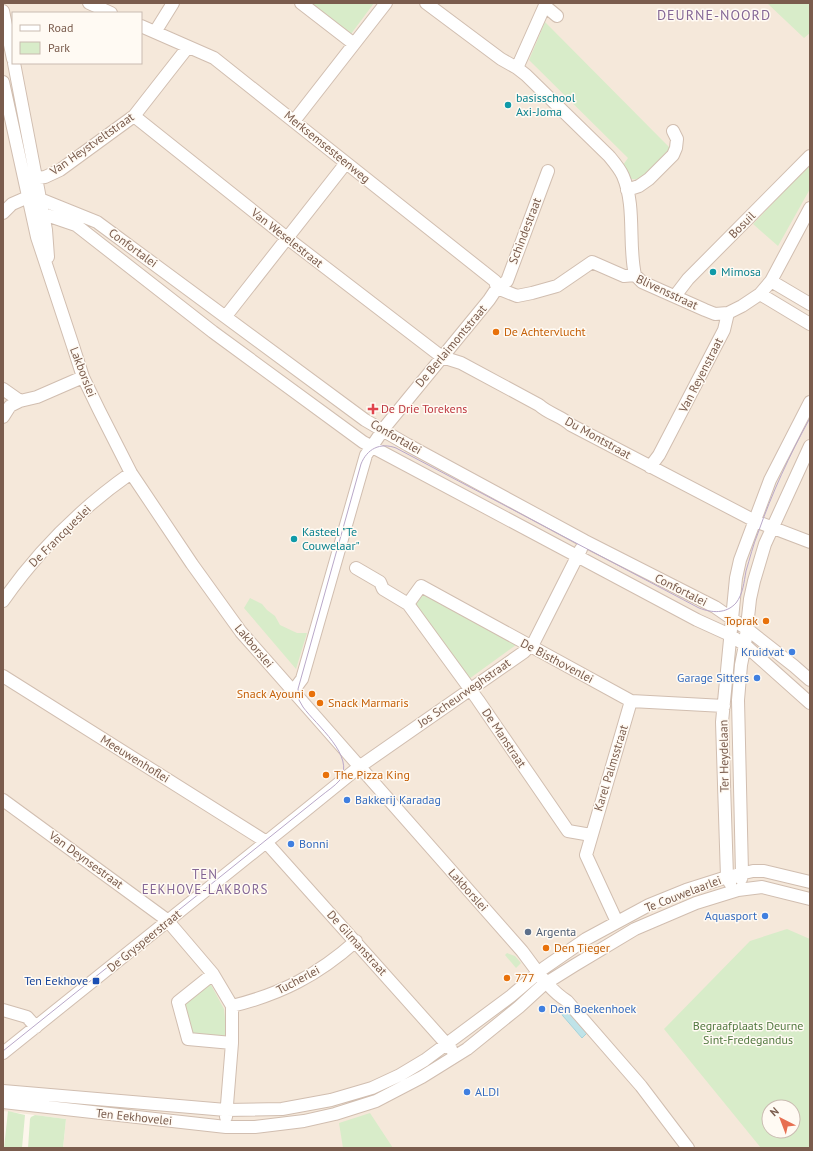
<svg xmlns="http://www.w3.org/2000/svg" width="813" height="1151" font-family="'PT Sans',sans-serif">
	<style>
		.residential { fill: #f5e8da; fill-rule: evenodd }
		.green { fill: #d8ecc9; fill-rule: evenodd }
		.water { fill: #bfe3e8; stroke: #a5d3da }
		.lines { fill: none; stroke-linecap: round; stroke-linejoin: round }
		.minor-casing { stroke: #d1beb0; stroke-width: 14 }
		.minor { stroke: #fff; stroke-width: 12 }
		.tram { stroke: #b9a8c9; stroke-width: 1 }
		.culture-dot { fill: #0f9aa8; stroke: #fffaf3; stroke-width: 1.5 }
		.food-dot { fill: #e8710a; stroke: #fffaf3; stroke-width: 1.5 }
		.health-dot { fill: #e0444e; stroke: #fffaf3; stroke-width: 1.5 }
		.shop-dot { fill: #3f7fe0; stroke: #fffaf3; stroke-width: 1.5 }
		.service-dot { fill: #5c6f8a; stroke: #fffaf3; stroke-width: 1.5 }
		.transit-dot { fill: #1a4fb4; stroke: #fffaf3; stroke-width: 1.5 }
		.labels { text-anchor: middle; stroke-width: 3; stroke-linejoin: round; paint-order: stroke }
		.culture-label { font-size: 12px; fill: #0d838f; stroke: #fffaf3; text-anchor: start }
		.street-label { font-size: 12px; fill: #7a5c4d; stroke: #fffaf3 }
		.food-label { font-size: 12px; fill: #c56008; stroke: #fffaf3; text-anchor: start }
		.health-label { font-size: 12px; fill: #be3a42; stroke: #fffaf3; text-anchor: start }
		.shop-label { font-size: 12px; fill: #366cbe; stroke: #fffaf3; text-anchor: start }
		.service-label { font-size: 12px; fill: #4e5e75; stroke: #fffaf3; text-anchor: start }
		.transit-label { font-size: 12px; fill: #164399; stroke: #fffaf3; text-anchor: end }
		.park-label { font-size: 12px; fill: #537a41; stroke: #fffaf3 }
		.neighbourhood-label { font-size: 13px; letter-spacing: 1px; fill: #846695; stroke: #fffaf3 }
		.quarter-label { font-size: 14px; letter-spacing: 1px; fill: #846695; stroke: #fffaf3 }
	</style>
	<rect width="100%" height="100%" fill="#fdf6ec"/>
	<path class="residential" d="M 3,3 L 810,3 L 810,1148 L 63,1148 L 66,1119 L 3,1111 ZM 13,13 L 141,13 L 141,63 L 13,63 ZM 769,1107 L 793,1107 L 793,1131 L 769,1131 Z"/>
	<path class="green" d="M 311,3 L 374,3 L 351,34 Z
		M 767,3 L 810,3 L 810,33 L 804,38 Z
		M 545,22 L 670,148 L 641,180 L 631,179 L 623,165 L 628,158 L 529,60 Z
		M 810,164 L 810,189 L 778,246 L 753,224 Z
		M 423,594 L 516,645 L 469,679 L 414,604 Z
		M 250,598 L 262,604 L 267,610 L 275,616 L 280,625 L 297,633 L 307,633 L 296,669 L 244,608 Z
		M 787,929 L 810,939 L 810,1148 L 761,1148 L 664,1029 L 750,941 ZM 769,1107 L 793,1107 L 793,1131 L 769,1131 Z
		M 507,953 L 515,956 L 521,963 L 516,968 L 505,955 Z
		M 210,983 L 224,1009 L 227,1036 L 191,1035 L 183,1003 Z
		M 8,1111 L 25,1115 L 22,1148 L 4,1148 Z
		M 370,1113 L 393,1148 L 343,1148 L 339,1123 Z
		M 35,1115 L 66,1119 L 63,1148 L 28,1148 L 30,1119 L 31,1117 Z"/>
	<path class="water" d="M 565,1009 L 587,1033 L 582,1038 L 563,1016 L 561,1013 Z"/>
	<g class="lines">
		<g class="minor-casing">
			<path id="minor" d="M 89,3 L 111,13
				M 301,3 L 354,44
				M 426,3 L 501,59 L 517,68 L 526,75 L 609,156 C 614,162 620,169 623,176 C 636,206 628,244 635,275
				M 545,6 L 557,16
				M 3,11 L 13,59
				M 141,26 L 214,58 L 495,281 L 497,288
				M 155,32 L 173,3
				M 14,63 L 46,230 L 48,257
				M 517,68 L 546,3
				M 3,82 L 37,237 L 73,346 L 83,377 L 99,410 L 131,473 L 192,564 L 241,632 L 522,951 C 535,968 549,990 567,1001 L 641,1086 L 688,1148
				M 134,116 L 287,238 L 442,357 L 461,363 L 539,405 C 549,414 561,416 571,425 L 755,521 L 810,542
				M 294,121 L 386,3
				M 37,178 L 45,177 L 60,170 L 134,116 L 188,47
				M 627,190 L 639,186 L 649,179 L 673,155 L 676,148 L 677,139 L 673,131
				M 40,199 L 97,222 L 365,420 L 408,445 L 585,541 L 715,607 L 747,629 L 794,666 L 810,680
				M 32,210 L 76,225 L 213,332 L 363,442 L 697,620 L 730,635 L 745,645 L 810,703
				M 3,213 L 12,204 L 28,197
				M 771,281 L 810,304
				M 497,288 L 517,296 L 532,293 L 557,286 L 592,262 L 624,276 L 635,275 L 642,282 L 705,310 L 715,314 L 728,313 L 742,306 L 760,294 L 771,281 L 810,208
				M 760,294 L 810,324
				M 675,296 L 688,279 L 810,156
				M 226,316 L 346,163
				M 3,389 L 20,401
				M 3,417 L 10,406 L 20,401 L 37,397 L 83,377
				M 650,467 L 659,455 L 724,330 L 728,313
				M 356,568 L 380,582 L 383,589 L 408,604 L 478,700 L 568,831 L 591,835
				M 3,601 C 38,551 81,508 131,473
				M 408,604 L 421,586 L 631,701 L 724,706
				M 3,676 L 265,841 L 451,1049
				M 293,691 L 302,679 L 366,455 L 385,427 L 489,300 L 497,288 L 507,281 L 548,171
				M 3,800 L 167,920 L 213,974 L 232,1006 L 232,1043 L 226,1117
				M 741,879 L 742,873 L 738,700 L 741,665 L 745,645 L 750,599 L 754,581 L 765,544 L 810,446
				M 730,883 L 727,877 L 722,722 L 736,578 L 740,560 L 770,480 L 810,402
				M 617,922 L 586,855 L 631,701
				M 213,974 L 178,1002 L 188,1039 L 232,1043
				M 232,1006 C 281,994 318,975 356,941
				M 3,1010 L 27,1017 L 36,1027
				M 3,1053 L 306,810 L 359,767 L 524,652 L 534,642 L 581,549
				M 3,1091 L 226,1110 L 282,1109 L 331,1100 L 372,1088 L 400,1075 L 425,1060 L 511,996 L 544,968 L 586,939 L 649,905 L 686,890 L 727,877 L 753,871 L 764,871 L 810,882
				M 3,1102 L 226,1127 L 255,1127 L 304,1121 L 335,1114 L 376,1101 L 422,1077 L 467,1049 L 519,1007 L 543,985 L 575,965 L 635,929 L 696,903 L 738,890 L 762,887 L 810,899"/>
		</g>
		<use href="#minor" class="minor"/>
		<path class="tram" d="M 3,1051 L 321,796 C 327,791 335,786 340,780 C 356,756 316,725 303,707 L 299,700 L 298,689 L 361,464 C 367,449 380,442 396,448 L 699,608 C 712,613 726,614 736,603 C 743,594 744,582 746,571 C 750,558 753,545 758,533 C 772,493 789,456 810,418"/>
	</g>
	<g class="culture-dot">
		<circle cx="508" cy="105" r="4"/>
		<circle cx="713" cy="272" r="4"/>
		<circle cx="294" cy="539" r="4"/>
	</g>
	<g class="food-dot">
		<circle cx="496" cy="332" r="4"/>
		<circle cx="766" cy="621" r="4"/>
		<circle cx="312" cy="694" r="4"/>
		<circle cx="320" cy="703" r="4"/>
		<circle cx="326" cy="775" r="4"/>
		<circle cx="546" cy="948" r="4"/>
		<circle cx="507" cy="978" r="4"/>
	</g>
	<path class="health-dot" d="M371 403h4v4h4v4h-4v4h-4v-4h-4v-4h4z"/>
	<g class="shop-dot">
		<circle cx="792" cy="652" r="4"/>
		<circle cx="757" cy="678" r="4"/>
		<circle cx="347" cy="800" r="4"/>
		<circle cx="291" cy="844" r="4"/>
		<circle cx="765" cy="916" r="4"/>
		<circle cx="542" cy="1009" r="4"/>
		<circle cx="467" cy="1092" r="4"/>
	</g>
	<circle class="service-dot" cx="528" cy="932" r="4"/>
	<rect class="transit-dot" x="92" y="977" width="8" height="8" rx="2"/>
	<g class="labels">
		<g class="culture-label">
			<text x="516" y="102">basisschool<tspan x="516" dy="14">Axi-Joma</tspan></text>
			<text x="721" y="276">Mimosa</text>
			<text x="302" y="536">Kasteel "Te<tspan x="302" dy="14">Couwelaar"</tspan></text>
		</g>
		<g class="street-label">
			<text transform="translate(92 144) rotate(-35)" y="4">Van Heystveltstraat</text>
			<text transform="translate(327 147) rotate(39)" y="4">Merksemsesteenweg</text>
			<text transform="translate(742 225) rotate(-45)" y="4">Bosuil</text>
			<text transform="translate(525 231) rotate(-69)" y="4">Schindestraat</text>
			<text transform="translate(287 238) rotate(38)" y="4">Van Weselestraat</text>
			<text transform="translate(133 248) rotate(36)" y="4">Confortalei</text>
			<text transform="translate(667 292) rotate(25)" y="4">Blivensstraat</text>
			<text transform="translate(451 346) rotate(-50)" y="4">De Berlaimontstraat</text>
			<text transform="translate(83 372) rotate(69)" y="4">Lakborslei</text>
			<text transform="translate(701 375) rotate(-63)" y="4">Van Reyenstraat</text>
			<text transform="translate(396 437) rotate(30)" y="4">Confortalei</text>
			<text transform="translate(598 438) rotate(29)" y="4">Du Montstraat</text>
			<text transform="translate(60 536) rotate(-45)" y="4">De Francqueslei</text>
			<text transform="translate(681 590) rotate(27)" y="4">Confortalei</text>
			<text transform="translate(254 646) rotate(50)" y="4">Lakborslei</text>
			<text transform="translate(557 661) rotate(28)" y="4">De Bisthovenlei</text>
			<text transform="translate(464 693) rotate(-35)" y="4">Jos Scheurweghstraat</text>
			<text transform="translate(504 738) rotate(56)" y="4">De Manstraat</text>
			<text transform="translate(724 756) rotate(-91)" y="4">Ter Heydelaan</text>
			<text transform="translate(135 759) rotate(32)" y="4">Meeuwenhoflei</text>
			<text transform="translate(611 768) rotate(-73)" y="4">Karel Palmsstraat</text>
			<text transform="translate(86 860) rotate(36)" y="4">Van Deynsestraat</text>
			<text transform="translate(468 890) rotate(48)" y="4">Lakborslei</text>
			<text transform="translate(683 894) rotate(-21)" y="4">Te Couwelaarlei</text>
			<text transform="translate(144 941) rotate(-39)" y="4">De Gryspeerstraat</text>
			<text transform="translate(357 943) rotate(48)" y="4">De Gilmanstraat</text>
			<text transform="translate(298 980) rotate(-28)" y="4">Tucherlei</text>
			<text transform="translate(134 1117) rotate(6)" y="4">Ten Eekhovelei</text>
		</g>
		<g class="food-label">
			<text x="504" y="336">De Achtervlucht</text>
			<text x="758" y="625" text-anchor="end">Toprak</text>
			<text x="304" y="698" text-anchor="end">Snack Ayouni</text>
			<text x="328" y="707">Snack Marmaris</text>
			<text x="334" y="779">The Pizza King</text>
			<text x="554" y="952">Den Tieger</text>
			<text x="515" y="982">777</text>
		</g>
		<g class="health-label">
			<text x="381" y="413">De Drie Torekens</text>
		</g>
		<g class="shop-label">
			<text x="784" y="656" text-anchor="end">Kruidvat</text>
			<text x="749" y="682" text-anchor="end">Garage Sitters</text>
			<text x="355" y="804">Bakkerij Karadag</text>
			<text x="299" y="848">Bonni</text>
			<text x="757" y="920" text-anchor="end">Aquasport</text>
			<text x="550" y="1013">Den Boekenhoek</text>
			<text x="475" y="1096">ALDI</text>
		</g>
		<g class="service-label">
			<text x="536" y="936">Argenta</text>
		</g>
		<g class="transit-label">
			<text x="88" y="985">Ten Eekhove</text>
		</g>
		<g class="park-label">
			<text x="748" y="1030">Begraafplaats Deurne<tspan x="748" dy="14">Sint-Fredegandus</tspan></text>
		</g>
		<g class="neighbourhood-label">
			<text x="205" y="879">TEN<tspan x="205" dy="15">EEKHOVE-LAKBORS</tspan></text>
		</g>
		<g class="quarter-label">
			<text x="714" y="20">DEURNE-NOORD</text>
		</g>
	</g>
	<rect width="813" height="1151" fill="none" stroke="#7a5c4d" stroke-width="8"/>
	<rect x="12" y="12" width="130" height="52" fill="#fffaf3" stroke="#cabbb1"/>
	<rect x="20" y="25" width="20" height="6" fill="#ffffff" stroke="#cabbb1"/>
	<text x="48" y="32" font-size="12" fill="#7a5c4d">Road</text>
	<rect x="20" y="42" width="20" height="12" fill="#d8ecc9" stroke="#cabbb1"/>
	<text x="48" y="52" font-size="12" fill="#7a5c4d">Park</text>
	<g transform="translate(781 1119) rotate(318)"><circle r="19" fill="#fffaf3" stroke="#cabbb1"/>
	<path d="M0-3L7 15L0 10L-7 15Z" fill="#e76f51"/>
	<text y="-6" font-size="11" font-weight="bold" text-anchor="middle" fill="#7a5c4d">N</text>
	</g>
</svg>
